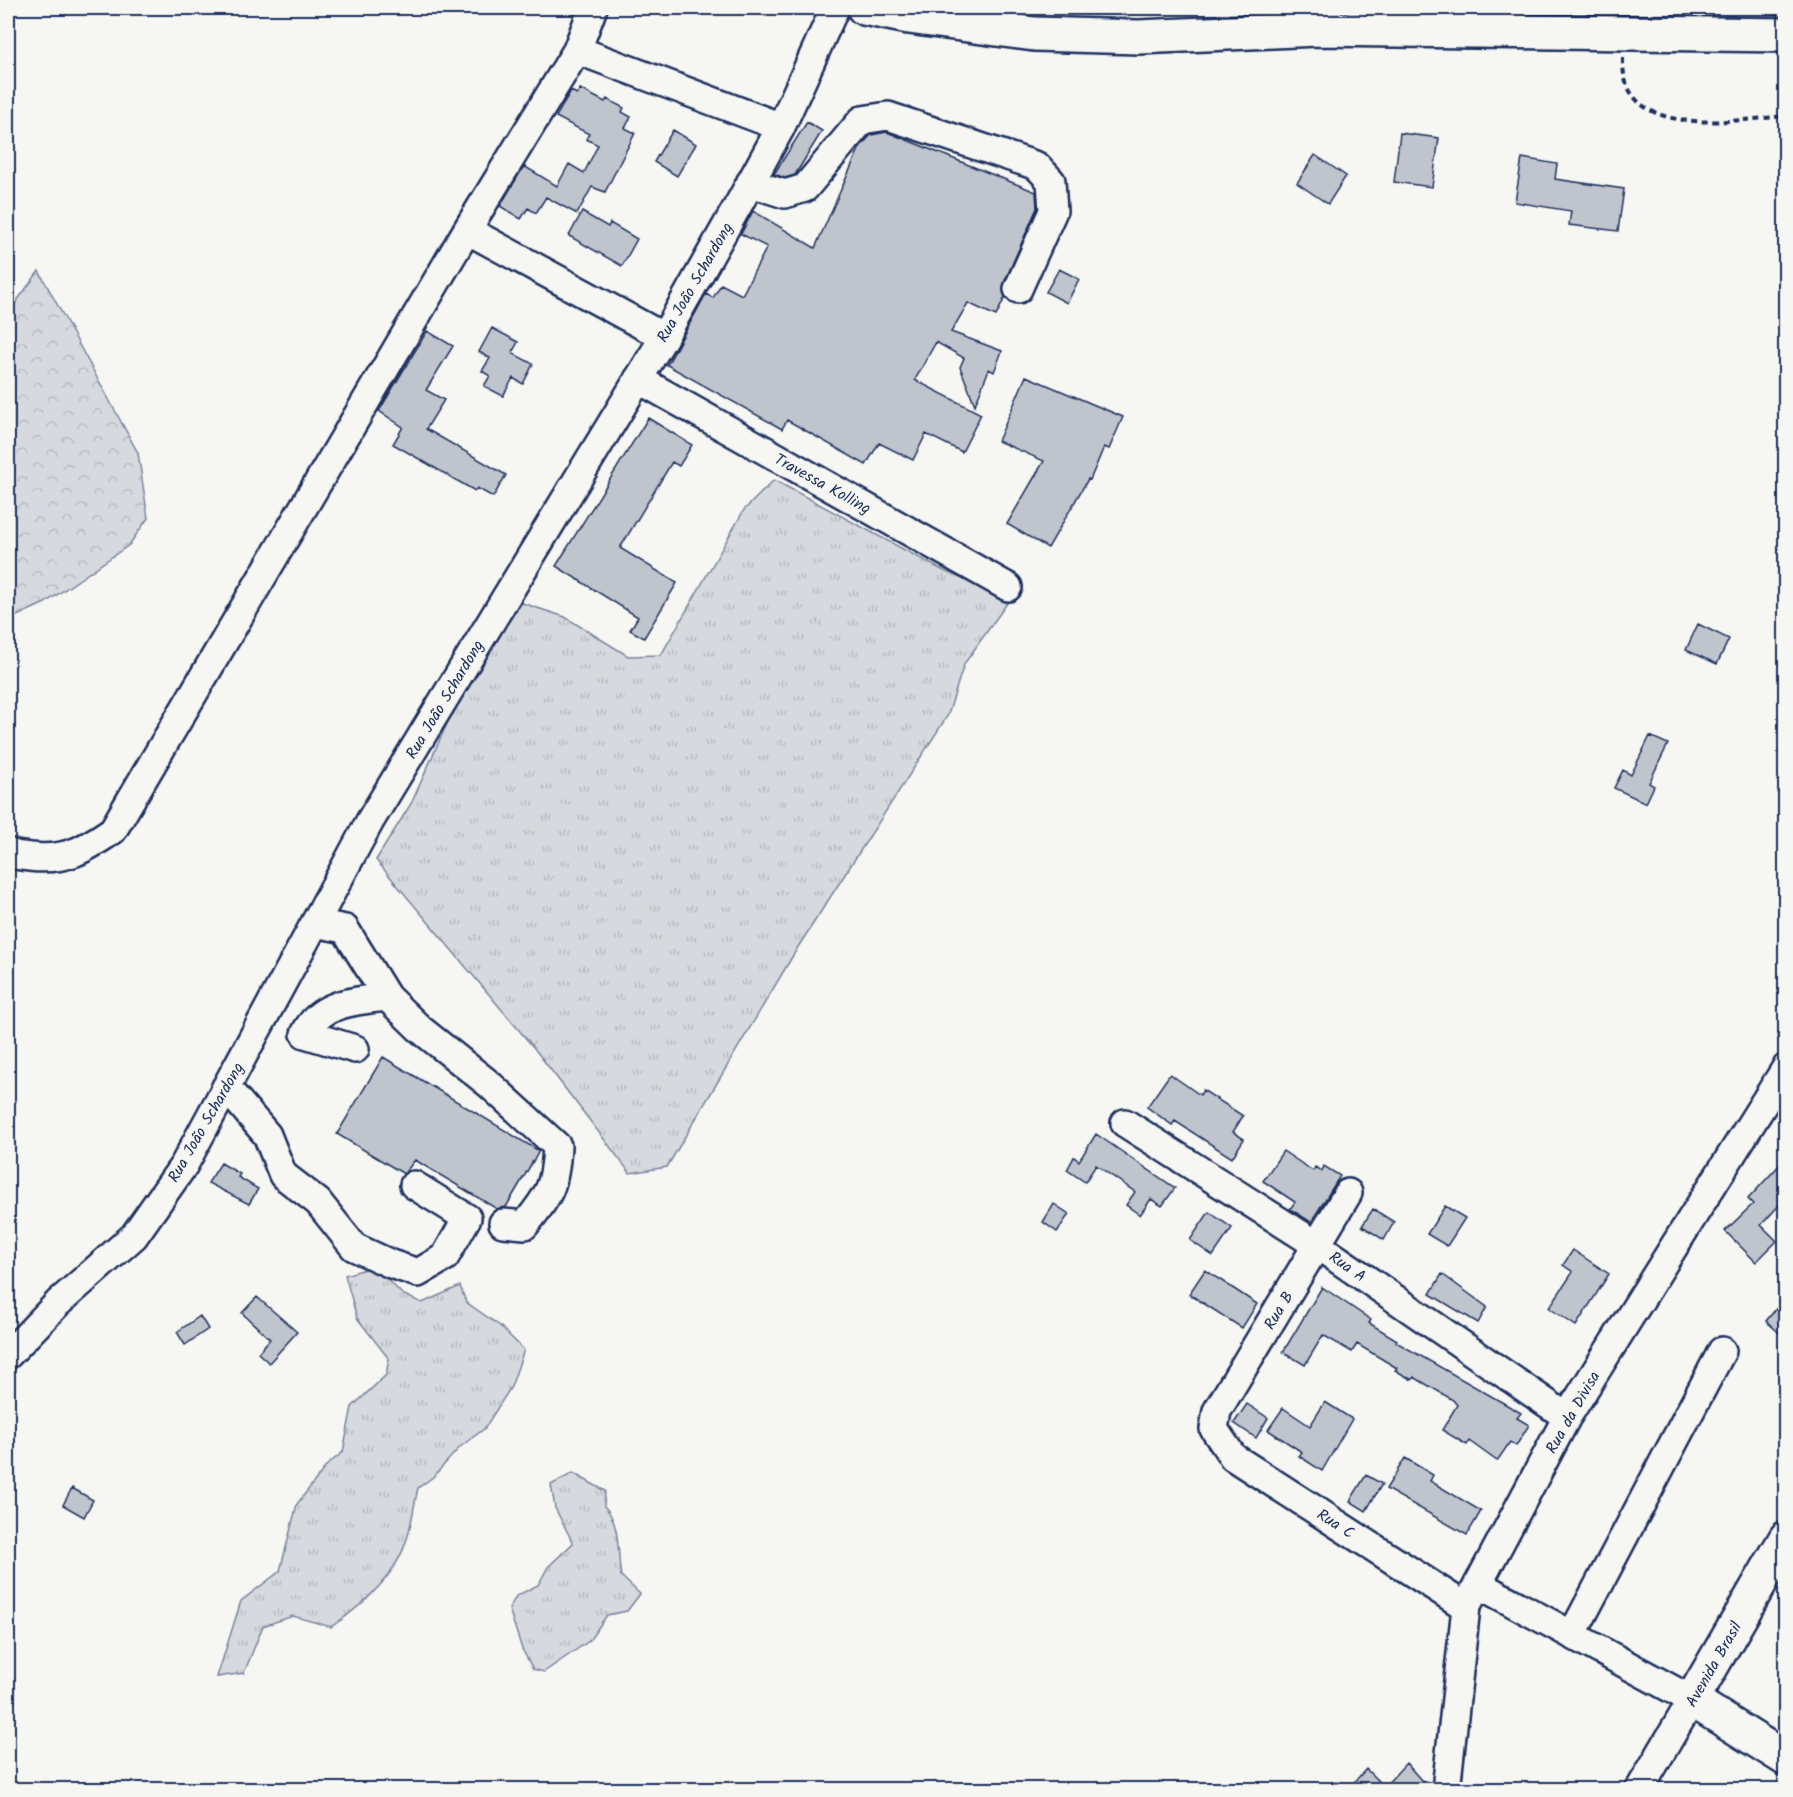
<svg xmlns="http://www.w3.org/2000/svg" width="1793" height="1797" font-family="Kalam,sans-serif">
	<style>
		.grass { fill: url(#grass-tufts); stroke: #78849e; stroke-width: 1.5 }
		.forest { fill: url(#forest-crowns); stroke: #78849e; stroke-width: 1.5 }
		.building { fill: #c0c4cd; stroke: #1b2f5e; stroke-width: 1.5 }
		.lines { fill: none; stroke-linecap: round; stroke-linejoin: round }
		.minor-casing { stroke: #1b2f5e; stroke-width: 32 }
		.major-casing { stroke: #1b2f5e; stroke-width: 38 }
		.path { stroke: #1b2f5e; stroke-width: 4; stroke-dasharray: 6 4.5; stroke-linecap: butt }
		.minor { stroke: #f6f6f2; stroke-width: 27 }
		.major { stroke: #f6f6f2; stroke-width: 33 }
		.labels { text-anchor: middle; stroke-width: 4.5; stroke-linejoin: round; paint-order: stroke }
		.street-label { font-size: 16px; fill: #1b2f5e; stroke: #f6f6f2 }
	</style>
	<defs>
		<pattern id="grass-tufts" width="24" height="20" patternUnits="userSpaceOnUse" patternTransform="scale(1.5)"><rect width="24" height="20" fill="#d6d9dd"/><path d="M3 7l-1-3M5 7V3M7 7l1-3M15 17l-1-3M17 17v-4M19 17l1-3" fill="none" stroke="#b7bbc0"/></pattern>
		<pattern id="forest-crowns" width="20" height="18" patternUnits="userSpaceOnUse" patternTransform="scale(1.5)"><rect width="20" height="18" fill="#d6d9dd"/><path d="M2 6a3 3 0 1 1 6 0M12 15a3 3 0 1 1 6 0" fill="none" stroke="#b7bbc0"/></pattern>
	</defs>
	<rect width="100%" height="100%" fill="#f6f6f2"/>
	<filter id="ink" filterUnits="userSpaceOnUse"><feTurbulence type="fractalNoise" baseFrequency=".0167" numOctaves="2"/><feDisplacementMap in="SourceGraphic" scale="12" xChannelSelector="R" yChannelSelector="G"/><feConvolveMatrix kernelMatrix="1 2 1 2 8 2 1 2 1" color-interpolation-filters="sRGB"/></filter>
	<g filter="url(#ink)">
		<path class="grass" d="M 774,480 L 944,571 L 1010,599 L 964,664 L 948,715 L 798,947 L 667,1167 L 630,1173 L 534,1048 L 376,860 L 412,802 L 470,672 L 522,603 L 565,617 L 628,656 L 661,655 L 744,510 Z
			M 375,1266 L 402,1294 L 422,1303 L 460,1286 L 466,1302 L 500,1326 L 524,1350 L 511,1387 L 484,1429 L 460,1447 L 433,1477 L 418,1488 C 414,1505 412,1522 407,1539 C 396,1576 362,1606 331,1627 L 293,1616 L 263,1626 L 244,1673 L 217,1677 L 241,1601 L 280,1571 L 297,1504 L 327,1465 L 343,1452 L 352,1407 L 386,1375 L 389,1359 L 357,1318 L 345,1275 Z
			M 573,1473 L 605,1491 L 604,1506 C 621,1523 617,1553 621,1576 L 640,1594 L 627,1611 L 607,1615 L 589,1641 L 544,1672 L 533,1669 L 522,1649 L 509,1609 L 516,1596 L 538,1585 L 548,1567 L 573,1543 L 555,1508 L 551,1485 Z"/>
		<path class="forest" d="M 39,271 L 138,453 L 148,518 L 129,545 L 45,603 L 8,620 L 8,313 Z"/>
		<path class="building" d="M 580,89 L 605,102 L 607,99 L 624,108 L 622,112 L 631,117 L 625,128 L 635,133 L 605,192 L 592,187 L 577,214 L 546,197 L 536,213 L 528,208 L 521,219 L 500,206 L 524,166 L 557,186 L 569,164 L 584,173 L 598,145 L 586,139 L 589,134 L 556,117 L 571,91 L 577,94 Z
			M 807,122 L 822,131 L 795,175 L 785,178 L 774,174 Z
			M 673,130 L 696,144 L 677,176 L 654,162 Z
			M 887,132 L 1036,192 L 1037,208 L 1004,283 L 1005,297 L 996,316 L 968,303 L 951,332 L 1002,351 L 994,372 L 989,369 L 975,405 L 960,367 L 964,358 L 936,342 L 915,380 L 981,414 L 962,452 L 926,434 L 913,460 L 879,443 L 866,465 L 787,420 L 782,429 L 667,365 L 706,294 L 713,298 L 721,284 L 742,295 L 767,247 L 741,234 L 753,211 L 815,248 L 860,147 L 871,135 Z
			M 1400,133 L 1439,138 L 1432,187 L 1394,182 Z
			M 1315,155 L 1346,176 L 1328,204 L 1297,183 Z
			M 1522,158 L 1557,164 L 1555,179 L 1624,189 L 1618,231 L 1569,225 L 1571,211 L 1515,202 Z
			M 582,212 L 608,227 L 610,223 L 637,239 L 622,266 L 569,236 Z
			M 1059,269 L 1079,279 L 1067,303 L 1046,292 Z
			M 492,328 L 518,342 L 512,353 L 533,364 L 523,384 L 513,378 L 503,396 L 484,386 L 490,376 L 482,371 L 490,358 L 479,352 Z
			M 427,331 L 453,346 L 426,390 L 444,400 L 426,429 L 506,475 L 493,497 L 477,488 L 475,491 L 393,444 L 403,427 L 379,411 Z
			M 1026,376 L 1123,417 L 1109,449 L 1104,447 L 1090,480 L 1088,479 L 1048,548 L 1007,524 L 1044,461 L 998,441 Z
			M 648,418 L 692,445 L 679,466 L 672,462 L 620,548 L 677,583 L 644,638 L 630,630 L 638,617 L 556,566 Z
			M 1698,624 L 1729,639 L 1717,664 L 1686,650 Z
			M 1650,736 L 1668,744 L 1649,783 L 1654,786 L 1646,803 L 1614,788 L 1623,770 L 1631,775 Z
			M 383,1057 L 539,1151 L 506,1207 L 497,1209 L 415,1160 L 404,1174 L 337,1134 Z
			M 1170,1074 L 1200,1095 L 1203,1090 L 1243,1116 L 1233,1132 L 1244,1139 L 1232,1158 L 1175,1121 L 1172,1125 L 1147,1107 Z
			M 1096,1134 L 1175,1188 L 1162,1206 L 1151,1199 L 1140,1215 L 1126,1205 L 1135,1192 L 1096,1165 L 1085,1182 L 1067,1170 L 1074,1157 L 1079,1161 Z
			M 1283,1151 L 1313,1171 L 1315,1167 L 1322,1171 L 1324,1166 L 1340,1176 L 1311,1222 L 1290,1209 L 1295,1202 L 1263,1181 Z
			M 1785,1159 L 1785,1199 L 1761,1225 L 1777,1241 L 1756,1262 L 1725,1231 L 1753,1204 L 1748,1199 Z
			M 221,1163 L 240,1174 L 238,1177 L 258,1189 L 249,1204 L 208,1183 Z
			M 1054,1204 L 1069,1214 L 1057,1232 L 1043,1222 Z
			M 1445,1206 L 1465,1218 L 1447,1246 L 1427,1234 Z
			M 1373,1209 L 1394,1222 L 1384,1240 L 1362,1226 Z
			M 1209,1212 L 1232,1228 L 1213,1256 L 1190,1240 Z
			M 1573,1250 L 1609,1274 L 1576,1326 L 1549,1308 L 1573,1272 L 1563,1265 Z
			M 1205,1270 L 1257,1304 L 1242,1328 L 1189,1294 Z
			M 1442,1274 L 1487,1307 L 1478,1323 L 1430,1294 Z
			M 1322,1287 L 1371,1320 L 1369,1323 L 1397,1340 L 1396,1342 L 1521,1413 L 1517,1418 L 1529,1425 L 1516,1446 L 1510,1442 L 1497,1461 L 1469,1441 L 1467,1445 L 1442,1430 L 1457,1405 L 1453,1400 L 1414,1377 L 1412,1380 L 1395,1370 L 1397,1368 L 1357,1344 L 1352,1352 L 1323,1335 L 1305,1365 L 1283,1352 Z
			M 257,1297 L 297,1332 L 269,1363 L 258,1353 L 270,1339 L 242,1313 Z
			M 1785,1298 L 1785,1338 L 1766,1321 Z
			M 200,1316 L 208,1329 L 185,1345 L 177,1332 Z
			M 1325,1402 L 1352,1419 L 1322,1471 L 1299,1456 L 1302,1452 L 1268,1430 L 1283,1408 L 1310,1426 Z
			M 1247,1404 L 1268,1418 L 1256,1438 L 1234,1423 Z
			M 1405,1458 L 1433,1475 L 1430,1481 L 1481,1511 L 1467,1535 L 1386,1489 Z
			M 1366,1475 L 1382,1484 L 1366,1511 L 1350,1501 Z
			M 72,1488 L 93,1500 L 84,1517 L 63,1505 Z
			M 1406,1763 L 1430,1790 L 1347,1790 L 1366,1769 L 1384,1787 Z"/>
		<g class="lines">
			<g class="minor-casing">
				<path id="minor" d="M 1382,8 L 1389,30
					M 577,50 L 781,127
					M 750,183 L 785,194 L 805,188 L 862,120 L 888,116 L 1037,166 L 1051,181 L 1053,211 L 1018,289
					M 467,230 L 664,337
					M 638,379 L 1008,587
					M 8,852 C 15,856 22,856 30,857 C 66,861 84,850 113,830 L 467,230 L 577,50 L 593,8
					M 315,923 L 345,929 L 387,997 L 420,1029 L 489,1084 L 557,1146 C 555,1186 550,1194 525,1225 L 503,1223
					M 355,1049 L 305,1034 C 319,1002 357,1001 387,997
					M 226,1087 L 267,1135 L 283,1175 L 318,1202 L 354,1247 L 391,1264 L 418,1273 L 445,1257 L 467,1218 L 414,1185
					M 1125,1123 L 1317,1245 L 1567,1417
					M 1348,1193 L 1217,1411 L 1214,1429 L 1233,1457 L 1466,1607
					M 8,1355 L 58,1303 L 134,1236 L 184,1165 L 370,821 L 664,337 L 741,200 L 781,127 L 835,8
					M 1478,1584 L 1692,1700 L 1639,1790
					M 1572,1635 L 1722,1351
					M 1446,1790 L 1466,1607 L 1567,1417 L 1786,1068"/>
			</g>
			<g class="major-casing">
				<path id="major" d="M 864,8 L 909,17 L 1034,34 L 1139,37 L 1317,29 L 1786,35
					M 1786,1538 L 1692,1700 L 1786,1759"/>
			</g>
			<path class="path" d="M 1623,58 C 1620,142 1733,120 1786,116"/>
			<use href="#minor" class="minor"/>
			<use href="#major" class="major"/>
		</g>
	</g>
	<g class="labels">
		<g class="street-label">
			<text transform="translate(694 282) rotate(-60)" y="6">Rua João Schardong</text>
			<text transform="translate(823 483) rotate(29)" y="6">Travessa Kolling</text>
			<text transform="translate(444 699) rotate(-59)" y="6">Rua João Schardong</text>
			<text transform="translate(205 1122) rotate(-60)" y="6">Rua João Schardong</text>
			<text transform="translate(1348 1266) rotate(35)" y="6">Rua A</text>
			<text transform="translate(1278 1310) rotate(-59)" y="6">Rua B</text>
			<text transform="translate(1572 1412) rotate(-60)" y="6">Rua da Divisa</text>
			<text transform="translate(1336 1523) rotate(33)" y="6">Rua C</text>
			<text transform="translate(1713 1664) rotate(-60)" y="6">Avenida Brasil</text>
		</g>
	</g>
	<rect width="1793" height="1797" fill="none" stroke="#f6f6f2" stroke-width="30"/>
	<rect x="15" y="15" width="1763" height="1767" fill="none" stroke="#1b2f5e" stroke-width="2" filter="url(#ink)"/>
</svg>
